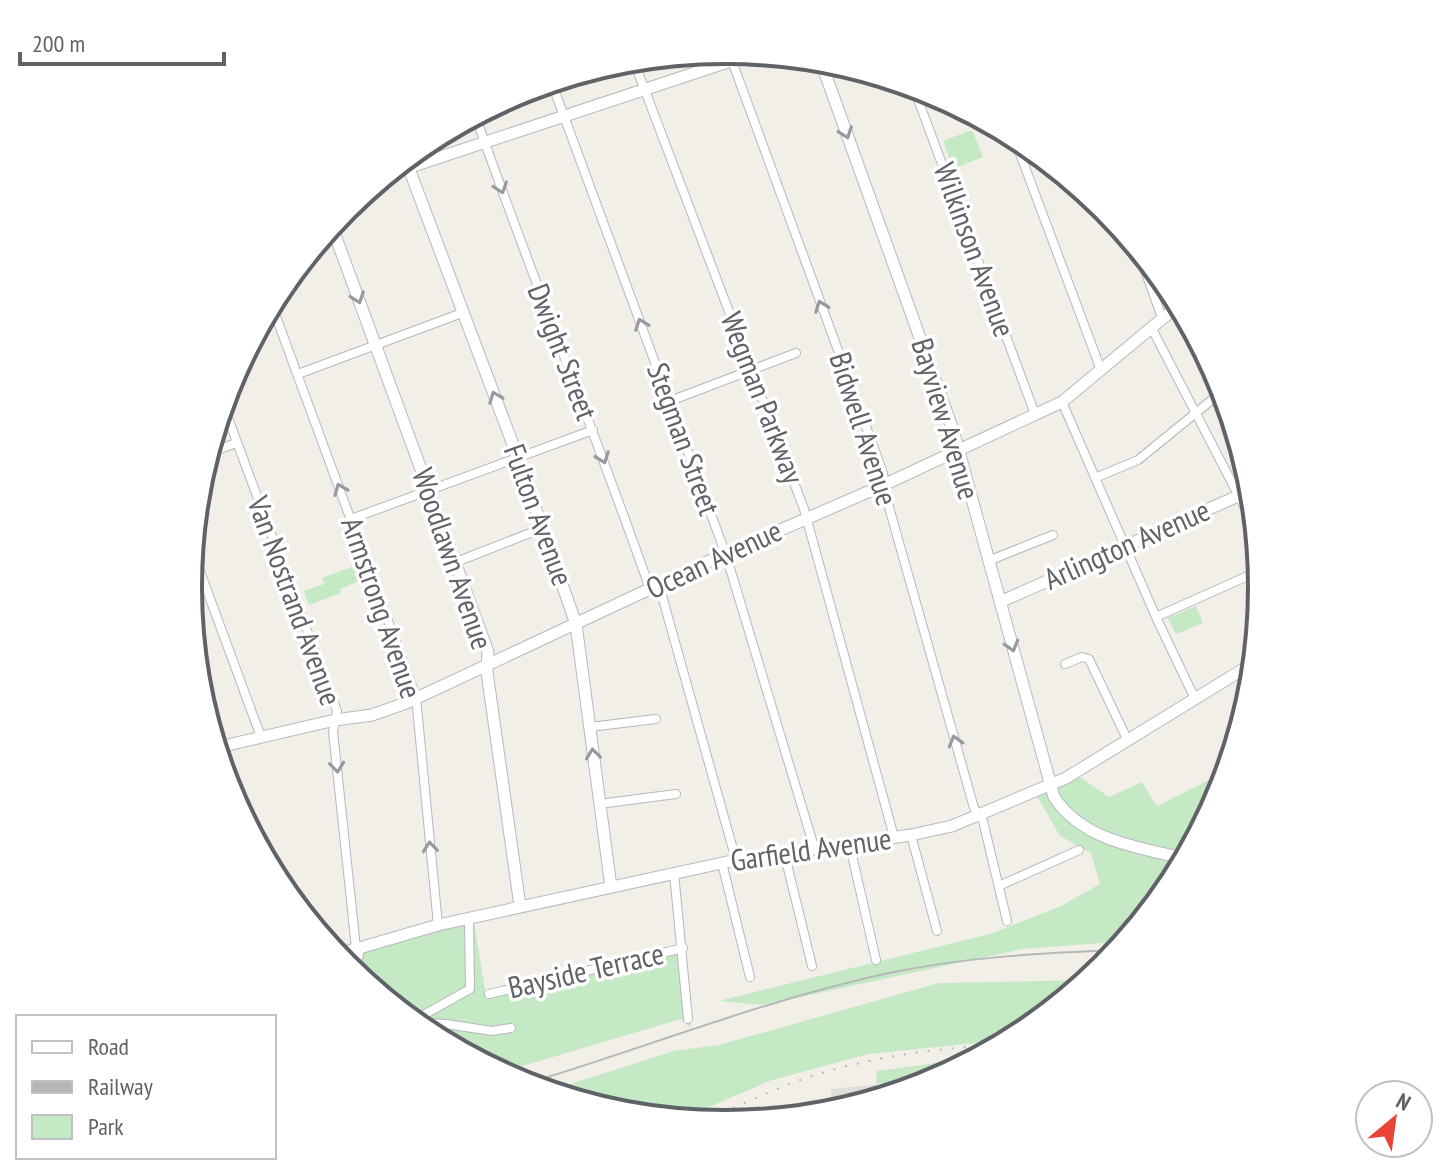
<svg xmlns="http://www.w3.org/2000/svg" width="1450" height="1175" font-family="'PT Sans Narrow',sans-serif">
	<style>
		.industrial { fill: #e0deda }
		.green { fill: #c5e8c5 }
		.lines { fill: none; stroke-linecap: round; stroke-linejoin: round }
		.street-casing { stroke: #b5b8bc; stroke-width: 10 }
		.secondary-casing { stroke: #b6babf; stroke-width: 13 }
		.street { stroke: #fff; stroke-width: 8 }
		.secondary { stroke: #fff; stroke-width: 11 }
		.tram { stroke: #b6b7b8; stroke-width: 2 }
		.rail { stroke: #b6b7b8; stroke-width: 2; stroke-dasharray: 2 10; stroke-linecap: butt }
		.oneway { stroke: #979a9d }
		.labels { text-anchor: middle; stroke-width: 7; stroke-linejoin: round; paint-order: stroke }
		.street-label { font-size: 30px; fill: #5f6368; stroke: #fff }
		.rim { fill: none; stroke: #5f6368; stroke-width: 4 }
	</style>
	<rect width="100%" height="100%" fill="#f1efe8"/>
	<path class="industrial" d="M 943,1078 L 930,1084 L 833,1114 L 831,1089 Z"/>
	<path class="green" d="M 972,130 L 983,157 L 953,169 L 943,141 Z
		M 360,564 L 366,578 L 340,589 L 341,593 L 309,605 L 304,591 L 324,584 L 322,578 Z
		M 1196,606 L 1203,623 L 1176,634 L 1168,618 Z
		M 1229,770 L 1221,794 L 1172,886 L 1127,941 L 1023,949 L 763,1005 L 719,1001 L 990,934 L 1061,906 L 1100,884 L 1091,853 L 1060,836 L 1035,793 L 1075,774 L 1109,797 L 1142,782 L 1157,806 Z
		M 473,917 L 486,996 L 683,950 L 691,1028 L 681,1019 L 499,1073 L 426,1034 L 345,967 L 336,956 Z
		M 1089,980 L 1016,1039 L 868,1054 L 769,1081 L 702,1110 L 697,1122 L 620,1115 L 545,1092 L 674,1051 L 719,1045 L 939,983 Z
		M 981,1057 L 943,1078 L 876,1084 L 877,1071 Z"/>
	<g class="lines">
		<g class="street-casing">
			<path id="street" d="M 728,50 L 883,473 L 885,493 L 974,808 L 983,821 L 1007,921
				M 633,59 L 804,509 L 894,837
				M 551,81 L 726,555 L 814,847
				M 913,86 L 1035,414
				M 475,115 C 531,274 594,430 650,589
				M 1013,135 L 1101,370
				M 1136,245 L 1162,318
				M 271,303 L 416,697 L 438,925
				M 1151,327 L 1257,531
				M 298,374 L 462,313
				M 670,401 L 796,353
				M 222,402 L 337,711 L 333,731 L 356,948
				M 1062,402 L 1156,617 L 1195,699
				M 206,454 L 236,443
				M 1095,478 L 1138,460 L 1224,390
				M 351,519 L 593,430
				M 191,547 L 261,737
				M 988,561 L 1053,535
				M 456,562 L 543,528
				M 659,585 L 736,860
				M 1156,617 L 1261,570
				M 1065,664 L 1082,657 L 1089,659 L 1127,739
				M 590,727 L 656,719
				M 222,747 L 224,780
				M 599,804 L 676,794
				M 911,835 L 937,931
				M 849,842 L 876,960
				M 784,852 L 812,966
				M 722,863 L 750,977
				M 674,873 L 688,1019
				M 999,886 L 1079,850
				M 353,974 L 361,947
				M 489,994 L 683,948
				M 411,1022 L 470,989 L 469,918
				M 412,1022 L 446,1024 L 492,1031 L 511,1028"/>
		</g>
		<g class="secondary-casing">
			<path id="secondary" d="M 820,59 L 953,430 L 1054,797 C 1083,841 1138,847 1186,859
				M 405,158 L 515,450 L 576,624 L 611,887
				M 383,176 L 755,53
				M 331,224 L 488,652 L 487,672 L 520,906
				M 1000,602 L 1238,496 L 1252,485
				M 215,748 L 335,720 L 372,715 L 406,703 L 718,557 L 877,488 L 1062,402 L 1180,304
				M 335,955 L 438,925 L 736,860 L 911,835 L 952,826 L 1066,778 L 1255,662"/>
		</g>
		<use href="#street" class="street"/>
		<use href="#secondary" class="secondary"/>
		<path class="tram" d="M 522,1085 C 645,1048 764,1000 889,973 C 965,957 1042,953 1119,950"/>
		<path class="rail" d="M 673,1120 L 711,1111
			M 700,1123 C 739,1106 778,1086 819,1074 C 879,1055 944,1048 1006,1044"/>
	</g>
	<defs><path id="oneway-chevron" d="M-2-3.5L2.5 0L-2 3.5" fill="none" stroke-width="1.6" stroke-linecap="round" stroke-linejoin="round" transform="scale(2)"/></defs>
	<g class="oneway">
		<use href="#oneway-chevron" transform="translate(846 133) rotate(70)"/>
		<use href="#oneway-chevron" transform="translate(501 188) rotate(71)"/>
		<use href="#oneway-chevron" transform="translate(358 298) rotate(70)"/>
		<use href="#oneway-chevron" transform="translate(821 306) rotate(-110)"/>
		<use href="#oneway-chevron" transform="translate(641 324) rotate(-110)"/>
		<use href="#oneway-chevron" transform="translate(495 397) rotate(-111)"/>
		<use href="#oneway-chevron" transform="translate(603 458) rotate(70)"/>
		<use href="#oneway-chevron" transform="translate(340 489) rotate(-112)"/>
		<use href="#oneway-chevron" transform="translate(1012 646) rotate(74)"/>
		<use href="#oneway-chevron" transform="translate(955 741) rotate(-106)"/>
		<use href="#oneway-chevron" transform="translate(593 754) rotate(-97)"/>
		<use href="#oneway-chevron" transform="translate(337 767) rotate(84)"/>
		<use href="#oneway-chevron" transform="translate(430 847) rotate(-96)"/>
	</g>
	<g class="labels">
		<g class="street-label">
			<text transform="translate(974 250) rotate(70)" y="10">Wilkinson Avenue</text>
			<text transform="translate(562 352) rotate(69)" y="10">Dwight Street</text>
			<text transform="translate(762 398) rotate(69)" y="10">Wegman Parkway</text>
			<text transform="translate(945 419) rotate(73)" y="10">Bayview Avenue</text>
			<text transform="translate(863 429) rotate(72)" y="10">Bidwell Avenue</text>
			<text transform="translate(683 439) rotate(70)" y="10">Stegman Street</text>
			<text transform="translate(538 515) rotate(70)" y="10">Fulton Avenue</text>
			<text transform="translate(1127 545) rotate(-24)" y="10">Arlington Avenue</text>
			<text transform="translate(452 559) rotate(71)" y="10">Woodlawn Avenue</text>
			<text transform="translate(714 560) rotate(-25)" y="10">Ocean Avenue</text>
			<text transform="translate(294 601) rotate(70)" y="10">Van Nostrand Avenue</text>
			<text transform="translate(381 608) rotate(71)" y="10">Armstrong Avenue</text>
			<text transform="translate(811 850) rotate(-8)" y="10">Garfield Avenue</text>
			<text transform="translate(586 971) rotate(-13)" y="10">Bayside Terrace</text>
		</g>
	</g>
	<path d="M0 0H1450V1175H0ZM202 587a523 523 0 1 1 1046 0a523 523 0 1 1-1046 0Z" fill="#fff" fill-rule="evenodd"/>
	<path class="rim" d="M202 587a523 523 0 1 1 1046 0a523 523 0 1 1-1046 0Z"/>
	<rect x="16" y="1015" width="260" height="144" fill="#ffffff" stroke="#bfc1c3" stroke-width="2"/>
	<rect x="32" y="1041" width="40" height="12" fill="#ffffff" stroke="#bfc1c3" stroke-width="2"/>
	<text x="88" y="1055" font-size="24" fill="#5f6368">Road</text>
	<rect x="32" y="1081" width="40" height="12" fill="#b6b7b8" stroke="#bfc1c3" stroke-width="2"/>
	<text x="88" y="1095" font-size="24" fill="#5f6368">Railway</text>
	<rect x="32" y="1115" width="40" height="24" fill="#c5e8c5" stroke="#bfc1c3" stroke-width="2"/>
	<text x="88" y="1135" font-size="24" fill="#5f6368">Park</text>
	<g transform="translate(1394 1119) rotate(29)"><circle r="38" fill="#ffffff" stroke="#bfc1c3" stroke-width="2"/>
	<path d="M0-6L14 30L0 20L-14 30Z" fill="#ea4335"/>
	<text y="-12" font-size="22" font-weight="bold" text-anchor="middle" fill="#5f6368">N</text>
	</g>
	<path d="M20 52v12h204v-12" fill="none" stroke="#5f6368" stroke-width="4"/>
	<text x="32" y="52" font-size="24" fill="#5f6368" stroke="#ffffff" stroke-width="6" paint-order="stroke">200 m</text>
</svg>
